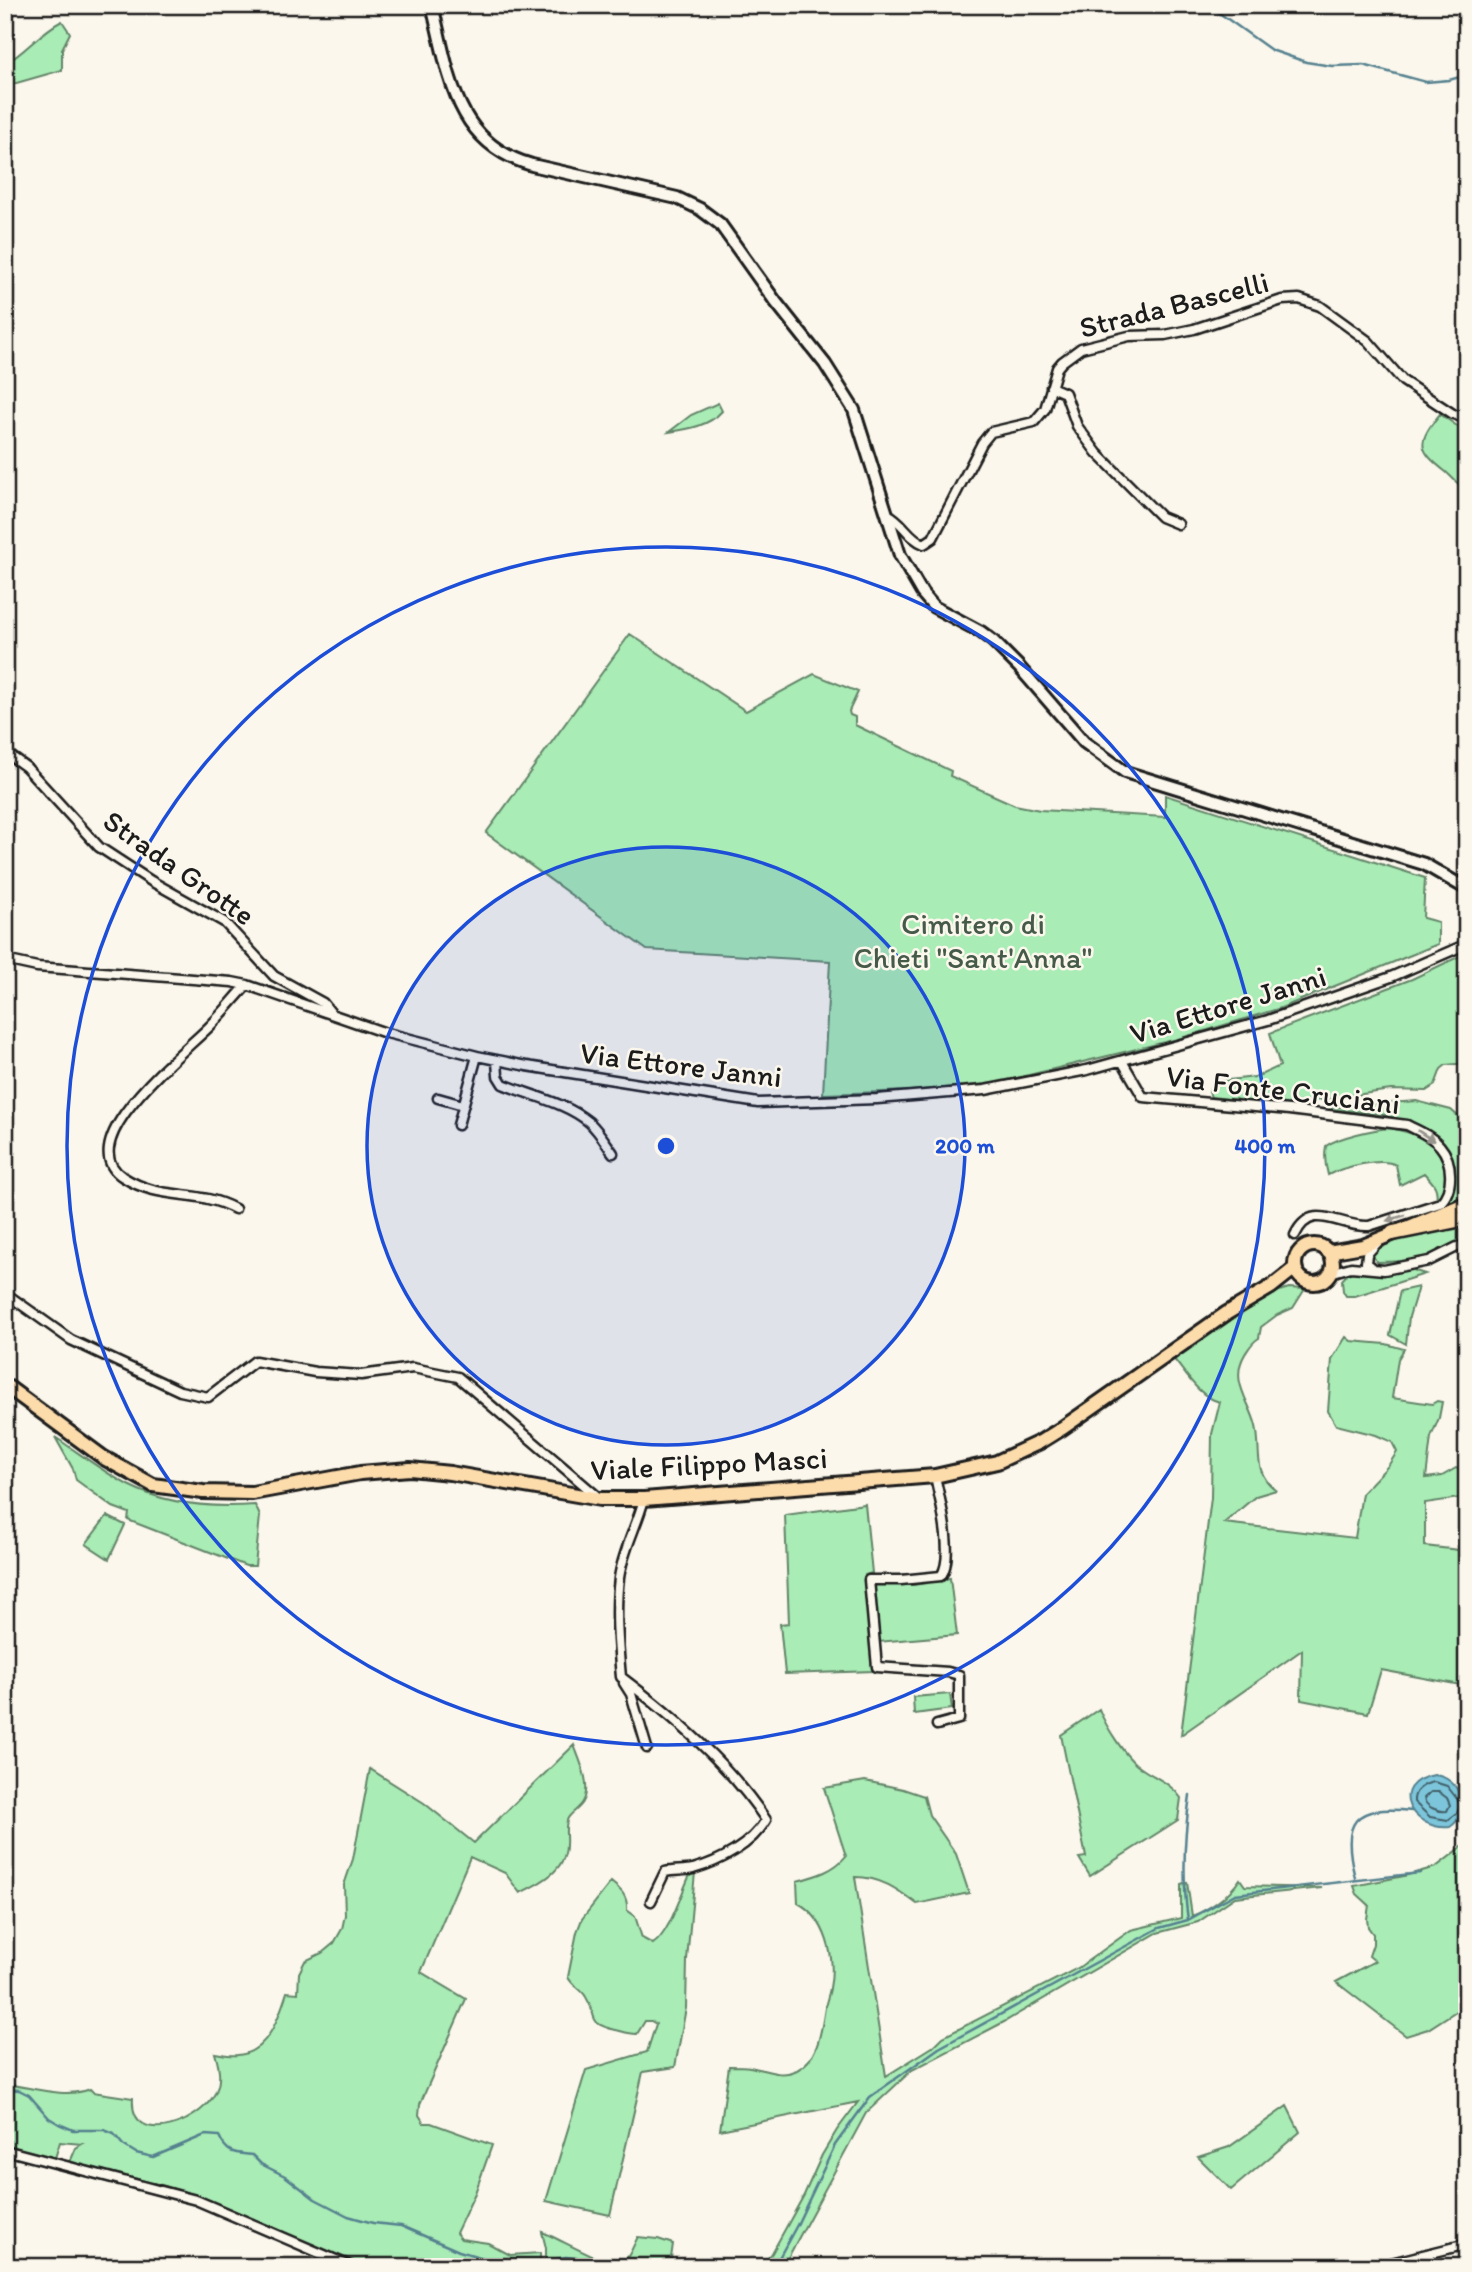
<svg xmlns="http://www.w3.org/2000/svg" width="1472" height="2272" font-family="Itim,sans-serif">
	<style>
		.green { fill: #a9ecb5; stroke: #628468; stroke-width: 2 }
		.water { fill: #7bc5db; stroke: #55818f; stroke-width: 2 }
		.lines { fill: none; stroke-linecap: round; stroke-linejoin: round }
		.shore { stroke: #426068; stroke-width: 2 }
		.stream { stroke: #55818f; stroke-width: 2.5 }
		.minor-casing { stroke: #1c1c1c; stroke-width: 13 }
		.tertiary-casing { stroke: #1c1c1c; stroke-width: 16 }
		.primary-casing { stroke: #1c1c1c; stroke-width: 18 }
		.trunk-casing { stroke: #1c1c1c; stroke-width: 19 }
		.minor { stroke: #fbf7ec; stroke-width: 8 }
		.tertiary { stroke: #fbf7ec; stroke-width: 10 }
		.primary { stroke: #fddcac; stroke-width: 12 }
		.trunk { stroke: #fddcac; stroke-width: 14 }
		.oneway { fill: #97948e }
		.ring { fill: none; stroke: #1d4ed8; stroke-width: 3.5 }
		.labels { text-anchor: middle; stroke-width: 5; stroke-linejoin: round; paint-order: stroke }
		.street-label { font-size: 30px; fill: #1c1c1c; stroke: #fbf7ec }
		.park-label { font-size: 30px; fill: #465a4a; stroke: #fbf7ec }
		.centre { fill: #1d4ed8; stroke: #fbf7ec; stroke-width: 3.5 }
		.ring-label { font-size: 21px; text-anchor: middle; font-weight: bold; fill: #1d4ed8; stroke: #fbf7ec; stroke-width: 5; stroke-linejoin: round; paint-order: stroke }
	</style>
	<rect width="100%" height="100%" fill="#fbf7ec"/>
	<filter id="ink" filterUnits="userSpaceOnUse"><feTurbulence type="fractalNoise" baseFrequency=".0143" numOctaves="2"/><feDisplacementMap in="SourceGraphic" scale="14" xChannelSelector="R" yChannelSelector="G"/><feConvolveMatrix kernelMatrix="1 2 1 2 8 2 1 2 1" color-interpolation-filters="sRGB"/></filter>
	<g filter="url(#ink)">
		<path class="green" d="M 62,21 L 70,33 L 62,49 L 62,70 L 13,84 L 5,82 L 5,64 C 27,51 40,32 62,21 Z
			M 718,403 L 722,411 C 709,426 689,429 669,432 L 691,415 Z
			M 1440,414 L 1467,433 L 1467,490 C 1459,486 1453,478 1446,472 C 1418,450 1416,443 1440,414 Z
			M 630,634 L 746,711 L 814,674 L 858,692 L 849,711 L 850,715 L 855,717 L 855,725 L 951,771 L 950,776 L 1015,805 L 1040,810 L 1165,817 L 1165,795 L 1425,878 L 1423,918 L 1438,922 L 1438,944 L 1281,1008 L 1178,1039 L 996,1083 L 911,1091 L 823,1094 L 830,961 L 647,950 L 486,833 Z
			M 1464,954 L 1467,961 L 1467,1063 L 1446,1065 L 1441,1069 L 1435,1085 L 1426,1091 L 1391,1090 L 1284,1105 L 1211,1097 L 1209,1092 L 1212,1085 L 1219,1081 L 1256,1077 L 1280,1066 L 1270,1033 L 1412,979 Z
			M 1416,1101 L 1451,1110 L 1467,1124 L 1467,1197 L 1439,1207 L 1447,1198 L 1446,1152 L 1407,1122 L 1386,1115 L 1328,1108 Z
			M 1390,1128 C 1415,1134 1442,1139 1446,1168 C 1449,1181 1445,1190 1438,1201 L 1421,1207 L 1436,1200 C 1439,1187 1432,1182 1424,1173 L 1400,1185 L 1396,1165 C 1382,1157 1343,1167 1328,1175 C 1325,1165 1324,1157 1326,1146 C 1338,1137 1375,1129 1390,1128 Z
			M 1467,1220 L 1467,1243 L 1417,1261 L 1377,1262 L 1373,1257 L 1373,1252 L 1401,1236 Z
			M 1406,1268 L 1425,1274 L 1355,1296 L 1346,1296 L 1343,1291 L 1342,1280 L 1352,1269 Z
			M 1418,1287 L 1409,1317 L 1406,1344 L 1390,1335 L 1400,1291 Z
			M 1289,1288 L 1305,1289 L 1293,1308 L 1277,1315 L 1261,1327 L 1259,1338 C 1252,1342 1249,1348 1245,1354 C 1229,1381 1250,1401 1256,1426 C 1262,1452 1252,1472 1276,1490 L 1256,1496 L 1224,1523 L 1355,1538 L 1362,1493 L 1388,1466 L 1397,1452 L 1392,1442 L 1376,1435 L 1336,1425 L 1328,1411 L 1332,1359 L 1346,1337 L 1351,1341 L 1386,1344 L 1404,1349 L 1398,1359 L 1392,1398 L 1432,1404 L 1437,1401 L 1442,1402 L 1439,1418 L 1431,1437 L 1426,1478 L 1442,1476 L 1456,1468 L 1467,1472 L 1467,1497 L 1425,1503 L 1425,1546 L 1467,1551 L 1466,1686 L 1381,1670 L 1368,1713 L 1301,1700 L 1302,1650 L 1181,1735 L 1211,1498 L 1212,1434 L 1220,1402 C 1199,1397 1187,1375 1173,1358 C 1209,1333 1246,1300 1289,1288 Z
			M 55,1437 C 79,1453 103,1472 128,1485 C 167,1505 212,1508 255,1505 L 260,1516 L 255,1566 L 246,1566 L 128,1520 L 129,1513 L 113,1507 L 76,1480 L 73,1469 Z
			M 865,1504 L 872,1573 L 865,1575 L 874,1671 L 785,1674 L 780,1624 L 789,1623 L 785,1515 Z
			M 107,1516 L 125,1525 L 109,1559 L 86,1544 Z
			M 950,1578 L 957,1635 L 878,1642 L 871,1585 L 914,1585 Z
			M 950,1694 L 952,1709 L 914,1714 L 913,1697 Z
			M 1099,1709 C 1105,1725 1126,1759 1141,1768 C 1155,1778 1171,1783 1181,1798 L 1178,1820 L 1090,1876 L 1079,1858 L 1086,1857 L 1061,1735 Z
			M 574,1745 C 580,1761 592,1786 583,1802 C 579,1809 572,1812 568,1818 C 564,1826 567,1837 566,1845 C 566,1871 540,1883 520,1893 L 505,1873 L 470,1857 L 421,1972 L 466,1999 L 420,2104 L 419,2115 L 424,2123 L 431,2123 L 492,2145 L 475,2193 L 456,2233 L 461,2239 L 488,2243 L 510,2255 L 540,2253 L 540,2267 L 367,2267 L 212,2201 L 165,2186 L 70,2162 L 76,2148 L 82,2144 L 60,2142 L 55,2158 L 5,2146 L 5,2084 C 30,2087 66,2099 90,2089 L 93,2092 L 133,2098 C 129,2152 209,2121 218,2086 C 221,2074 218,2064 215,2053 C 222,2054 231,2056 238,2055 C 268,2052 279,2017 287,1992 L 298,1993 L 299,1973 L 305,1961 L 322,1953 L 334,1943 L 342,1929 L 345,1915 L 344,1885 L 353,1859 L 370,1769 L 424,1803 L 474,1843 Z
			M 865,1781 L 903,1789 L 924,1796 L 929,1815 L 956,1854 L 969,1893 L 917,1904 C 897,1889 881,1877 855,1877 L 886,2076 L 934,2046 L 943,2037 L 1078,1968 L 1131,1930 L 1181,1918 L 1181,1884 L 1187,1882 L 1192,1916 C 1211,1908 1228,1897 1240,1879 L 1245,1886 L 1322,1888 L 1235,1897 L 1198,1922 L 1157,1933 L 1004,2022 L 912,2070 L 866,2113 L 783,2267 L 761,2267 L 772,2253 L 804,2195 L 822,2155 L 837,2130 L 858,2102 L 720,2130 L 729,2066 C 736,2066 744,2066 750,2067 C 767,2070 780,2078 797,2070 C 819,2059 821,2030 825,2008 C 826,2001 829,1995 830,1988 C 836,1958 826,1918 798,1903 L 797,1881 C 816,1876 834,1871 846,1856 L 824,1788 Z
			M 1467,1843 L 1467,2004 L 1428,2029 L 1406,2036 L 1336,1982 L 1375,1961 L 1369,1956 L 1373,1944 L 1373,1934 L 1368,1927 L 1367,1919 L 1369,1905 L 1357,1894 L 1354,1886 L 1404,1876 L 1436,1867 Z
			M 695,1872 L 687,1960 L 686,2008 L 675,2067 L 643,2072 L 610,2215 L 546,2201 L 586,2070 L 647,2052 L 656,2024 L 651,2021 L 645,2021 L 637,2034 C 629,2034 624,2032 616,2030 C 585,2023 599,2017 586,1997 C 581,1988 572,1986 568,1977 L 577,1932 L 582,1919 L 611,1882 C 621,1890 628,1896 627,1910 L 635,1916 L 642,1938 L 653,1944 C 669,1934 681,1894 689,1877 Z
			M 1287,2106 L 1300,2132 L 1231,2190 L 1198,2157 L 1229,2147 Z
			M 542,2232 C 556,2237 609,2268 619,2264 C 629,2261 633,2245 638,2237 L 658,2239 L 673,2244 L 671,2258 L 675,2267 L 546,2267 L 546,2248 Z"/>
		<path class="water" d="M 1434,1775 C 1461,1777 1472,1813 1450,1827 C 1412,1831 1385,1784 1434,1775 Z"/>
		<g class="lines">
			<path class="shore" d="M 1434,1782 L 1447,1786 L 1461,1804 L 1456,1814 L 1448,1820 L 1430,1817 L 1414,1802 C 1413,1790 1424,1784 1434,1782 Z
				M 1431,1792 L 1439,1792 L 1447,1798 L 1450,1805 L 1447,1811 C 1438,1812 1425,1807 1424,1798 Z"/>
			<path class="stream" d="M 1208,5 L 1271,50 L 1306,62 L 1332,66 L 1363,65 L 1426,82 L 1449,80 L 1467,75
				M 1355,1878 C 1341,1820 1353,1805 1412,1811
				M 1188,1920 C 1182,1878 1184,1837 1190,1795
				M 5,2089 L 19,2090 L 29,2095 L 49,2118 L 59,2124 L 73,2130 L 104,2130 L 114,2134 L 123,2145 L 136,2153 L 153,2157 L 205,2135 L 219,2136 C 227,2154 234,2153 252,2155 L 261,2164 L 285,2176 L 315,2199 L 348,2216 L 373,2223 L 401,2226 L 459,2251 L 514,2267
				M 515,2267 L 566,2257 L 574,2258 L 577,2262 L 593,2263 L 601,2267
				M 626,2267 L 647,2262 L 656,2267
				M 774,2267 L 797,2225 L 835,2145 L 870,2097 L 939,2048 L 1159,1928 L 1188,1920 L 1235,1894 L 1420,1873"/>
			<g class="minor-casing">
				<path id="minor" d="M 1051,387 L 1065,393 L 1077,426 L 1097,453 L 1161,517 L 1178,524
					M 887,514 C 903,521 908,538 924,544 L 933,538 L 982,443 L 991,432 L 1034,422 L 1045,409 L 1057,368 L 1062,362 L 1081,348 L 1129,336 L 1165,335 L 1194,329 L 1282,300 L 1299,299 L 1320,306 L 1368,341 L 1403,381 L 1453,414 L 1467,419
					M 5,752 L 26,767 L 99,847 L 151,881 L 224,922 L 274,976 L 323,1003 L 331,1013
					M 5,960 L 37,967 L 232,982 L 247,985 L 383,1032 L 477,1056 L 527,1066 L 758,1103 L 877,1099 L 985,1090 L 1087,1070 L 1268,1020 L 1391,977 L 1467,944
					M 497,1060 L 498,1076 L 503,1084 C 531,1096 565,1102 589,1122 C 598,1130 606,1143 613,1153
					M 1122,1061 L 1143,1097 L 1289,1110 L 1407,1125 C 1418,1131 1432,1136 1440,1146 C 1453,1161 1454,1190 1440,1203 L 1369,1226 C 1340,1228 1312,1199 1295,1235
					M 438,1098 L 463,1105
					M 458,1125 L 477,1056
					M 235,1209 C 196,1188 162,1202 123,1177 C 68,1142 187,1050 211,1025 C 224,1012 235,998 247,985
					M 1372,1268 L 1366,1263 L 1367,1254 L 1377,1243
					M 1330,1273 L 1351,1267 L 1384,1270 L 1429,1261 L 1457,1247 L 1467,1245
					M 5,1293 L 71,1340 L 180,1391 L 208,1397 L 255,1361 L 315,1372 L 361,1375 L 413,1368 L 458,1377 L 598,1497
					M 935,1476 C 940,1500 955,1557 941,1576 L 901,1580 L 869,1580 L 877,1667 L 948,1672 L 959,1675 L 959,1719 L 937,1725
					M 644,1499 C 637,1526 623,1550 619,1578 C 615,1610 618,1645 621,1677 C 674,1717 729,1764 766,1820 C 751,1845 721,1861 693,1869 C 684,1871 674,1870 665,1872 L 651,1901
					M 624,1683 L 631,1694 L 647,1748
					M 5,2150 L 196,2200 L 352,2267
					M 1375,2267 L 1467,2244"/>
			</g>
			<g class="tertiary-casing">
				<path id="tertiary" d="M 432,5 C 449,73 454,143 532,165 L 677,198 L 700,209 L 720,224 L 775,301 L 825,364 L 854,410 L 900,555 L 922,593 L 934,607 L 981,632 L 993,641 L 1019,667 L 1084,742 L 1125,772 L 1424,864 L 1467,889"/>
			</g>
			<g class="primary-casing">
				<path id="primary" d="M1295 1264a19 19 0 1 1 38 0a19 19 0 1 1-38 0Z
					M 1328,1252 L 1363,1246 L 1467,1203
					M 5,1385 L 104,1458 L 153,1485 L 203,1492 L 252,1493 L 360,1473 L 410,1469 L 450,1473 L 600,1499 L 644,1499 L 935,1476 L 997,1462 L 1040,1442 L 1061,1429 L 1227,1313 L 1271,1287 L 1295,1268"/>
			</g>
			<g class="trunk-casing">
				<path id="trunk" d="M 1393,1233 L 1467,1218"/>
			</g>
			<use href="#minor" class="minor"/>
			<use href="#tertiary" class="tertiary"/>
			<use href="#primary" class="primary"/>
			<use href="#trunk" class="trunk"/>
		</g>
		<defs><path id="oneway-solid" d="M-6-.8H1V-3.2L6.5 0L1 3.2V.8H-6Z" transform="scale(1.75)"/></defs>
		<g class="oneway">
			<use href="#oneway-solid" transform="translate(1426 1136) rotate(34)"/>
			<use href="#oneway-solid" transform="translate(1396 1218) rotate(163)"/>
		</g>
	</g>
	<circle cx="666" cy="1146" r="299" fill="#1d4ed8" fill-opacity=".12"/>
	<g class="ring">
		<circle cx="666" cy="1146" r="299"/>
		<circle cx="666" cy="1146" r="599"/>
	</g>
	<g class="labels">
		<g class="street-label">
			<text transform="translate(1174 305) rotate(-14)" y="10">Strada Bascelli</text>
			<text transform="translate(179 868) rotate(35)" y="10">Strada Grotte</text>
			<text transform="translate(1228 1005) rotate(-17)" y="10">Via Ettore Janni</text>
			<text transform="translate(681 1065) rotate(7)" y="10">Via Ettore Janni</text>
			<text transform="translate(1283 1090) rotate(7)" y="10">Via Fonte Cruciani</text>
			<text transform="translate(709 1464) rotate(-3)" y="10">Viale Filippo Masci</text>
		</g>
		<g class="park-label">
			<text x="973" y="934">Cimitero di<tspan x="973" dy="34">Chieti "Sant'Anna"</tspan></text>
		</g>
	</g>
	<circle cx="666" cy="1146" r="10" class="centre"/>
	<g class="ring-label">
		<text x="965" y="1153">200 m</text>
		<text x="1265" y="1153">400 m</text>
	</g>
	<rect width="1472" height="2272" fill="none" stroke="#fbf7ec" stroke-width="28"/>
	<rect x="14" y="14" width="1444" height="2244" fill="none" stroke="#1c1c1c" stroke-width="2.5" filter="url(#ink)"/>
</svg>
